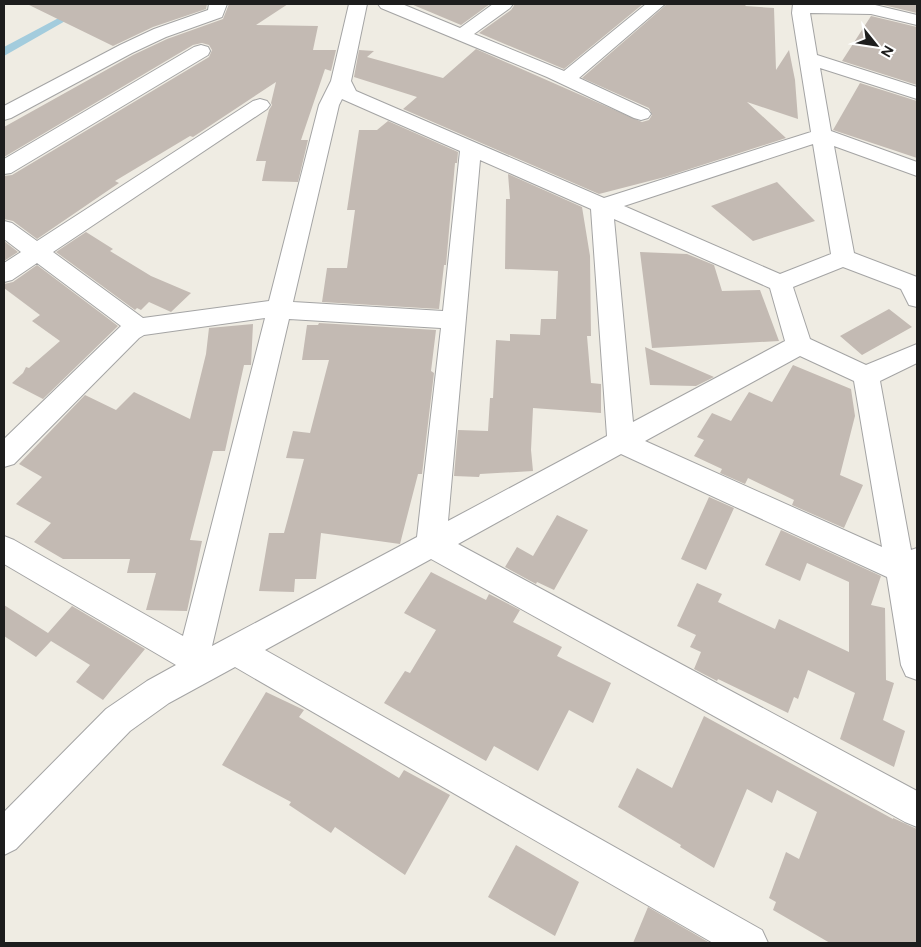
<svg xmlns="http://www.w3.org/2000/svg" width="921" height="947" font-family="Figtree,sans-serif">
	<style>
		.water { fill: #a3ccdd }
		.building { fill: #c3bab3 }
		.lines { fill: none; stroke-linecap: round; stroke-linejoin: round }
		.minor-casing { stroke: #a4a4a4; stroke-width: 2 }
		.minor { fill: #fff; fill-rule: evenodd }
	</style>
	<rect width="100%" height="100%" fill="#efece3"/>
	<path class="water" d="M 85,4 L 95,4 L 4,56 L 4,47 Z"/>
	<path class="building" d="M 27,4 L 207,4 L 206,9 L 153,27 L 113,46 Z
		M 229,4 L 288,4 L 256,25 L 318,26 L 313,50 L 336,50 L 331,71 L 325,69 L 301,140 L 308,140 L 298,182 L 262,181 L 266,161 L 256,161 L 269,110 L 272,105 L 271,103 L 276,82 L 193,137 L 190,136 L 115,181 L 119,183 L 37,239 L 13,221 L 4,219 L 4,176 L 12,175 L 209,57 L 212,50 L 209,45 L 202,43 L 193,45 L 4,157 L 4,127 L 133,55 L 167,39 L 223,19 Z
		M 411,4 L 490,4 L 461,25 Z
		M 515,4 L 643,4 L 564,69 L 479,33 L 511,10 Z
		M 667,4 L 747,4 L 745,6 L 774,8 L 776,70 L 789,50 L 795,80 L 798,119 L 747,102 L 786,138 L 665,177 L 599,194 L 403,109 L 417,97 L 354,77 L 359,50 L 374,51 L 367,57 L 443,78 L 476,49 L 642,122 L 649,120 L 652,115 L 649,108 L 582,78 Z
		M 879,4 L 917,4 L 917,13 Z
		M 871,16 L 917,27 L 917,85 L 842,61 Z
		M 860,83 L 917,101 L 917,158 L 833,130 Z
		M 388,121 L 458,152 L 457,163 L 455,163 L 446,265 L 444,265 L 439,309 L 322,302 L 327,268 L 347,268 L 355,210 L 347,210 L 359,130 L 377,130 Z
		M 508,174 L 582,207 L 590,256 L 591,336 L 587,336 L 591,383 L 601,384 L 601,413 L 533,408 L 531,450 L 533,471 L 480,474 L 479,477 L 454,476 L 458,430 L 488,431 L 490,398 L 493,398 L 496,340 L 510,341 L 510,334 L 540,335 L 541,319 L 556,319 L 558,271 L 505,269 L 506,199 L 510,199 Z
		M 777,182 L 815,221 L 753,241 L 711,206 Z
		M 86,232 L 113,249 L 110,251 L 151,276 L 191,293 L 171,312 L 149,302 L 141,310 L 137,308 L 135,310 L 56,252 Z
		M 4,241 L 18,252 L 4,261 Z
		M 640,252 L 687,254 L 714,265 L 722,291 L 760,290 L 779,341 L 652,348 Z
		M 37,265 L 118,326 L 43,399 L 12,383 L 23,373 L 26,367 L 29,368 L 60,341 L 32,321 L 40,315 L 4,288 L 4,284 L 13,282 Z
		M 889,309 L 912,327 L 862,355 L 840,336 Z
		M 319,323 L 436,330 L 431,371 L 434,373 L 422,474 L 418,474 L 400,544 L 321,533 L 316,579 L 295,579 L 294,592 L 259,591 L 269,533 L 284,533 L 304,459 L 286,458 L 293,431 L 310,433 L 329,360 L 302,360 L 307,325 L 318,325 Z
		M 253,324 L 251,365 L 244,365 L 225,451 L 213,451 L 190,540 L 202,541 L 187,611 L 146,610 L 156,573 L 127,573 L 130,559 L 63,559 L 34,542 L 51,523 L 16,504 L 42,477 L 19,464 L 85,395 L 116,410 L 134,392 L 190,419 L 206,354 L 209,328 Z
		M 645,347 L 714,377 L 696,386 L 650,385 Z
		M 793,365 L 851,389 L 855,416 L 840,475 L 863,485 L 844,528 L 792,505 L 794,500 L 748,478 L 745,484 L 720,473 L 722,469 L 694,456 L 704,440 L 697,437 L 712,413 L 731,421 L 749,392 L 772,402 Z
		M 709,497 L 734,508 L 706,570 L 681,559 Z
		M 557,515 L 588,530 L 554,590 L 537,582 L 536,584 L 505,567 L 517,547 L 533,556 Z
		M 781,530 L 881,576 L 871,605 L 885,608 L 886,680 L 894,683 L 883,720 L 905,731 L 894,767 L 840,739 L 855,693 L 808,670 L 798,699 L 794,697 L 788,713 L 718,679 L 717,681 L 694,669 L 701,652 L 690,647 L 696,635 L 677,626 L 697,583 L 722,594 L 718,602 L 775,629 L 779,619 L 849,652 L 849,582 L 807,563 L 800,581 L 765,565 Z
		M 431,572 L 486,600 L 489,594 L 520,610 L 513,622 L 562,647 L 557,656 L 611,683 L 593,723 L 569,710 L 538,771 L 494,746 L 486,761 L 384,703 L 405,671 L 410,673 L 436,630 L 404,613 Z
		M 4,605 L 48,633 L 72,606 L 145,649 L 103,700 L 76,682 L 90,665 L 51,641 L 36,657 L 4,636 Z
		M 266,692 L 304,710 L 299,717 L 399,778 L 404,770 L 450,795 L 405,875 L 335,827 L 331,833 L 289,805 L 291,802 L 222,765 Z
		M 704,716 L 893,819 L 893,818 L 917,829 L 917,943 L 830,943 L 773,910 L 776,902 L 769,898 L 786,852 L 799,859 L 817,812 L 777,790 L 772,803 L 747,789 L 714,868 L 680,847 L 681,845 L 618,807 L 637,768 L 672,788 Z
		M 516,845 L 579,882 L 555,936 L 488,897 Z
		M 648,907 L 710,943 L 633,943 Z"/>
	<g class="lines">
		<g class="minor-casing">
			<path id="minor" d="M 209,4 L 227,4 L 222,17 L 166,37 L 132,53 L 11,118 L 4,120 L 4,106 L 120,45 L 154,29 L 208,10 Z
				M 349,4 L 367,4 L 351,81 L 356,91 L 604,198 L 811,132 L 792,13 L 793,4 L 871,4 L 917,15 L 917,25 L 871,14 L 810,13 L 817,55 L 917,87 L 917,99 L 820,68 L 831,131 L 917,162 L 917,176 L 834,146 L 854,253 L 917,277 L 917,307 L 909,305 L 901,289 L 843,267 L 793,287 L 810,339 L 866,365 L 917,344 L 917,363 L 880,381 L 911,550 L 917,548 L 917,680 L 906,676 L 901,665 L 887,577 L 621,454 L 458,544 L 917,791 L 917,827 L 905,822 L 431,559 L 265,650 L 762,930 L 768,943 L 713,943 L 235,667 L 169,703 L 130,731 L 16,849 L 4,855 L 4,812 L 106,709 L 147,681 L 176,665 L 4,564 L 4,536 L 14,540 L 183,636 L 265,318 L 144,335 L 139,338 L 14,464 L 4,467 L 4,439 L 121,326 L 37,263 L 12,280 L 4,282 L 4,263 L 21,252 L 4,239 L 4,221 L 12,223 L 37,241 L 253,101 L 260,99 L 267,101 L 270,105 L 267,109 L 53,252 L 143,318 L 269,301 L 319,105 L 331,81 ZM 342,99 L 460,151 L 443,311 L 293,302 L 339,105 ZM 813,144 L 831,254 L 780,274 L 624,206 ZM 480,160 L 591,209 L 607,436 L 448,521 ZM 614,219 L 770,288 L 785,341 L 633,422 ZM 289,319 L 441,328 L 417,537 L 212,646 ZM 800,356 L 854,381 L 882,547 L 645,441 Z
				M 378,4 L 402,4 L 460,28 L 493,4 L 513,4 L 510,8 L 474,34 L 564,71 L 646,4 L 665,4 L 579,78 L 648,110 L 651,114 L 648,118 L 641,120 L 634,118 L 547,77 L 381,8 Z
				M 201,45 L 208,47 L 210,51 L 208,55 L 11,173 L 4,174 L 4,159 L 194,47 Z"/>
		</g>
		<use href="#minor" class="minor"/>
	</g>
	<rect width="921" height="947" fill="none" stroke="#1d1d1d" stroke-width="10"/>
	<g transform="translate(876 45) rotate(120)" stroke="#ffffff" stroke-width="4" paint-order="stroke">
	<path d="M0-4L9 19L0 12L-9 19Z" fill="#1d1d1d"/>
	<text y="-8" font-size="14" font-weight="bold" text-anchor="middle" fill="#1d1d1d">N</text>
	</g>
</svg>
